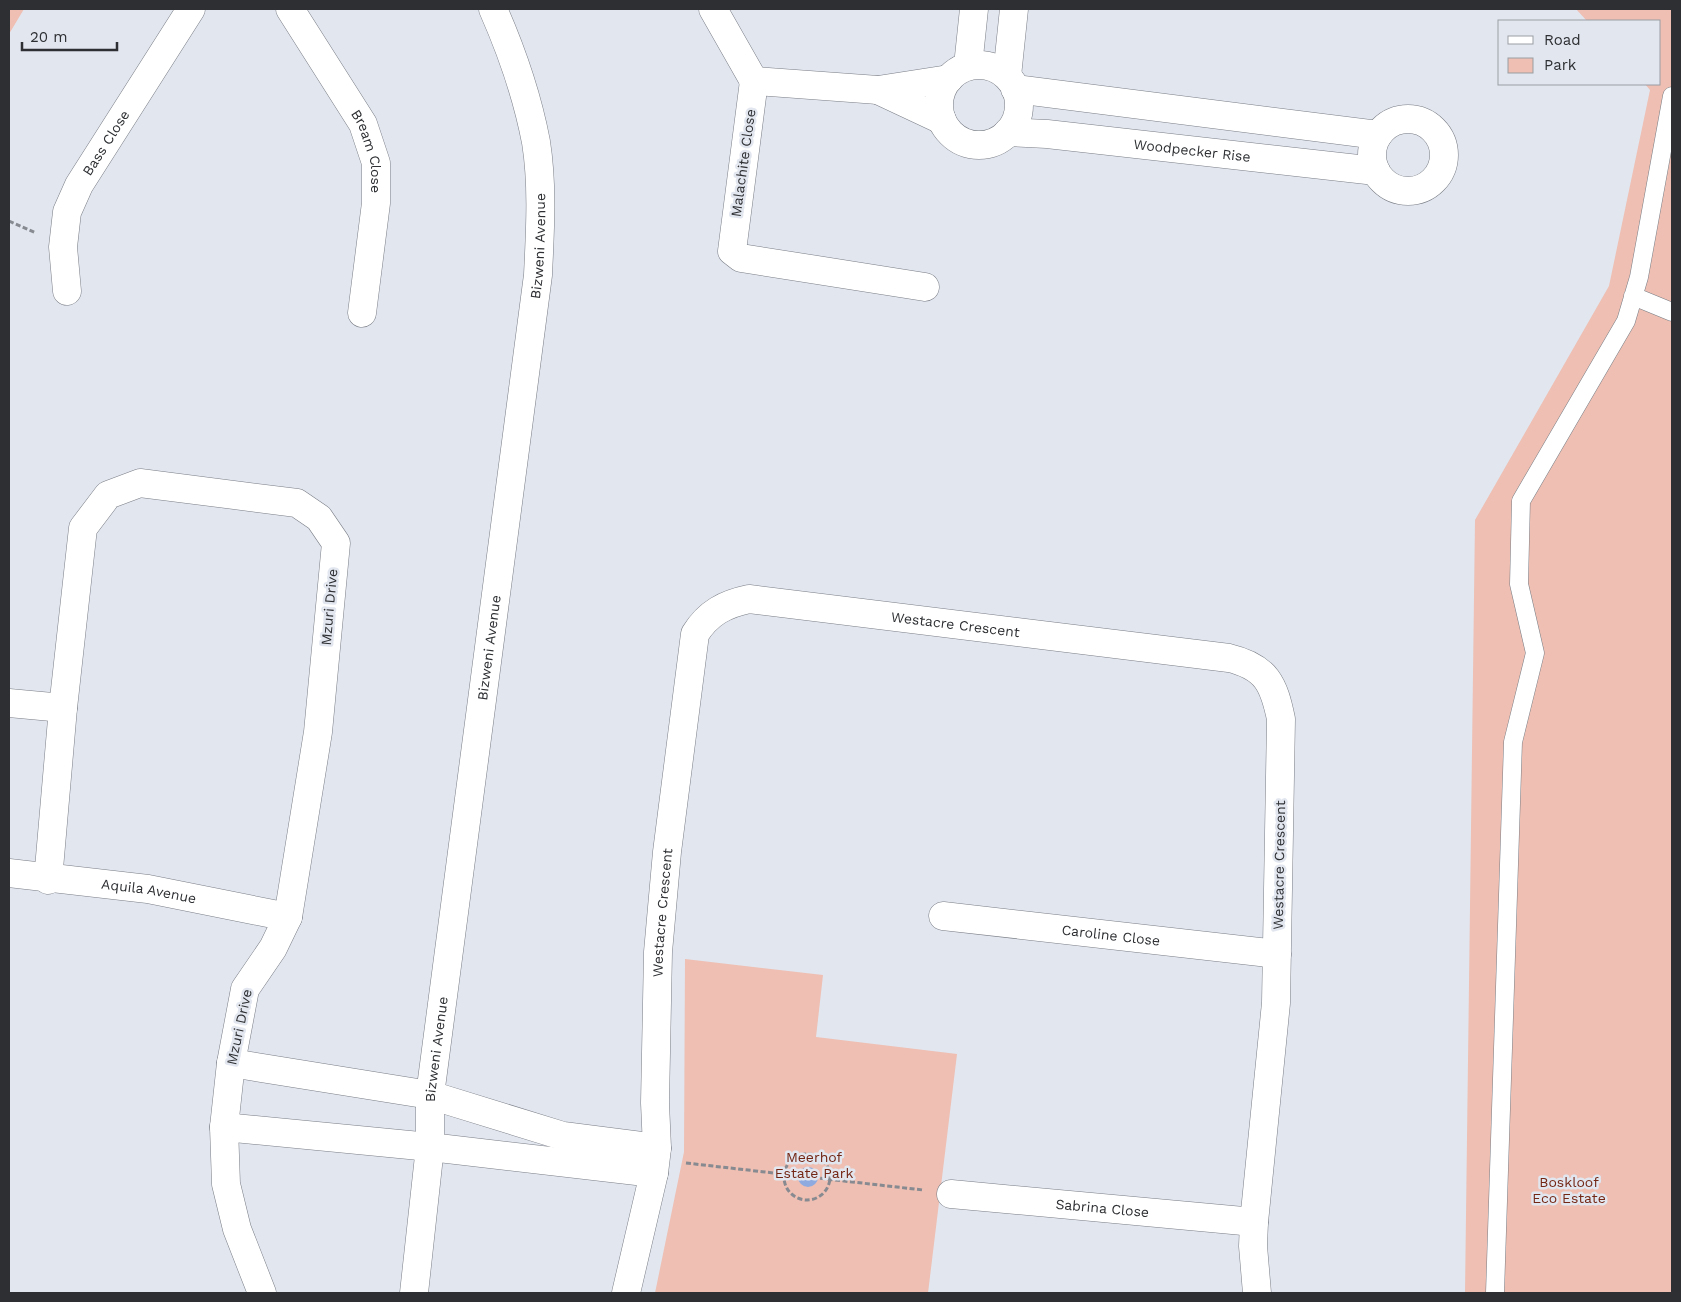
<svg xmlns="http://www.w3.org/2000/svg" width="1681" height="1302" font-family="'Work Sans',sans-serif">
	<style>
		.green { fill: #eebfb2 }
		.building { fill: #8faadf }
		.lines { fill: none; stroke-linecap: round; stroke-linejoin: round }
		.lane-casing { stroke: #797d85; stroke-width: 19 }
		.street-casing { stroke: #797d85; stroke-width: 29 }
		.secondary-casing { stroke: #797d85; stroke-width: 29 }
		.path { stroke: #878a90; stroke-width: 3; stroke-dasharray: 5 2.5; stroke-linecap: butt }
		.lane { stroke: #fff; stroke-width: 18 }
		.street { stroke: #fff; stroke-width: 28 }
		.secondary { stroke: #fff; stroke-width: 28 }
		.labels { text-anchor: middle; stroke-width: 5; stroke-linejoin: round; paint-order: stroke }
		.street-label { font-size: 14px; fill: #2d2f32; stroke: #e2e6ef }
		.park-label { font-size: 14px; fill: #732614; stroke: #e2e6ef }
	</style>
	<rect width="100%" height="100%" fill="#e2e6ef"/>
	<path class="green" d="M 9,9 L 24,9 L 9,34 Z
		M 1576,9 L 1672,9 L 1672,1293 L 1465,1293 L 1475,520 L 1609,286 L 1650,90 L 1645,84 L 1660,84 L 1660,21 L 1587,21 Z
		M 685,959 L 823,975 L 816,1037 L 957,1054 L 928,1293 L 655,1293 L 684,1152 Z"/>
	<path class="building" d="M798 1177a10 10 0 1 1 20 0a10 10 0 1 1-20 0Z"/>
	<g class="lines">
		<g class="lane-casing">
			<path id="lane" d="M 1633,296 L 1672,312
				M 1495,1293 L 1513,742 L 1535,653 L 1519,584 L 1521,501 L 1626,321 L 1639,277 L 1672,96"/>
		</g>
		<g class="street-casing">
			<g id="street">
				<path id="s1" d="M 290,9 L 363,124 L 376,163 L 376,203 L 362,313"/>
				<path d="M 713,9 L 754,81"/>
				<circle cx="979" cy="105" r="40"/>
				<path d="M 968,66 L 974,9"/>
				<path d="M 1007,76 L 1014,9"/>
				<path d="M 754,81 L 732,251 L 741,258 L 925,287"/>
				<path d="M 754,81 L 878,90 L 949,79"/>
				<path d="M 1015,89 L 1378,135"/>
				<path d="M 878,90 L 942,120"/>
				<circle cx="1408" cy="155" r="36"/>
				<path id="s2" d="M 1008,132 L 1047,134 L 1376,171"/>
				<path id="s3" d="M 67,291 L 63,247 L 67,212 L 79,185 L 191,9"/>
				<path d="M 9,703 L 63,708"/>
				<path id="s4" d="M 9,873 L 148,889 L 288,917"/>
				<path d="M 48,880 L 63,708 L 83,528 L 108,495 L 140,483 L 297,503 L 319,518 L 336,543 L 318,732 L 288,917 L 273,948 L 245,989 L 231,1063 L 224,1127 L 226,1184 L 237,1229 L 262,1293"/>
				<path id="s5" d="M 943,916 L 1277,954"/>
				<path d="M 231,1063 L 430,1095 L 563,1136 L 657,1148"/>
				<path d="M 224,1127 L 430,1147 L 654,1173"/>
				<path id="s6" d="M 951,1194 L 1254,1222"/>
				<path id="s7" d="M 626,1293 L 654,1173 L 657,1148 L 655,1103 L 658,952 L 667,852 L 695,634 C 708,613 725,604 749,599 L 1229,658 C 1267,667 1274,685 1281,719 L 1276,1003 L 1254,1222 L 1253,1246 L 1257,1293"/>
			</g>
		</g>
		<g class="secondary-casing">
			<g id="secondary">
				<path id="s8" d="M 414,1293 L 430,1147 L 430,1095 L 538,275 C 540,232 543,186 536,142 C 527,95 512,52 493,9"/>
			</g>
		</g>
		<path class="path" d="M 9,221 L 36,233
			M784 1177a23 23 0 1 1 46 0a23 23 0 1 1-46 0Z
			M 686,1163 L 923,1190"/>
		<use href="#lane" class="lane"/>
		<use href="#street" class="street"/>
		<use href="#secondary" class="secondary"/>
	</g>
	<g class="labels">
		<g class="street-label">
			<text dy="5" stroke="none"><textPath href="#s3" startOffset="159">Bass Close</textPath></text>
			<text dy="5" stroke="none"><textPath href="#s2" startOffset="185">Woodpecker Rise</textPath></text>
			<text dy="5" stroke="none"><textPath href="#s1" startOffset="164">Bream Close</textPath></text>
			<text transform="translate(743 163) rotate(-82)" y="5">Malachite Close</text>
			<text dy="5" stroke="none"><textPath href="#s8" startOffset="1055">Bizweni Avenue</textPath></text>
			<text transform="translate(329 607) rotate(-85)" y="5">Mzuri Drive</text>
			<text dy="5" stroke="none"><textPath href="#s7" startOffset="939">Westacre Crescent</textPath></text>
			<text dy="5" stroke="none"><textPath href="#s8" startOffset="650">Bizweni Avenue</textPath></text>
			<text transform="translate(1279 865) rotate(-89)" y="5">Westacre Crescent</text>
			<text dy="5" stroke="none"><textPath href="#s4" startOffset="141">Aquila Avenue</textPath></text>
			<text dy="5" stroke="none"><textPath href="#s7" startOffset="384">Westacre Crescent</textPath></text>
			<text dy="5" stroke="none"><textPath href="#s5" startOffset="169">Caroline Close</textPath></text>
			<text transform="translate(239 1027) rotate(-78)" y="5">Mzuri Drive</text>
			<text dy="5" stroke="none"><textPath href="#s8" startOffset="245">Bizweni Avenue</textPath></text>
			<text dy="5" stroke="none"><textPath href="#s6" startOffset="152">Sabrina Close</textPath></text>
		</g>
		<g class="park-label">
			<text x="814" y="1162">Meerhof<tspan x="814" dy="16">Estate Park</tspan></text>
			<text x="1569" y="1187">Boskloof<tspan x="1569" dy="16">Eco Estate</tspan></text>
		</g>
	</g>
	<rect width="1681" height="1302" fill="none" stroke="#2d2f32" stroke-width="20"/>
	<rect x="1498" y="20" width="162" height="65" fill="#e2e6ef" stroke="#9a9da3"/>
	<rect x="1508" y="36" width="25" height="8" fill="#ffffff" stroke="#9a9da3"/>
	<text x="1544" y="45" font-size="15" fill="#2d2f32">Road</text>
	<rect x="1508" y="58" width="25" height="15" fill="#eebfb2" stroke="#9a9da3"/>
	<text x="1544" y="70" font-size="15" fill="#2d2f32">Park</text>
	<path d="M22 42v8h95v-8" fill="none" stroke="#2d2f32" stroke-width="2.5"/>
	<text x="30" y="42" font-size="15" fill="#2d2f32" stroke="#e2e6ef" stroke-width="4" paint-order="stroke">20 m</text>
</svg>
